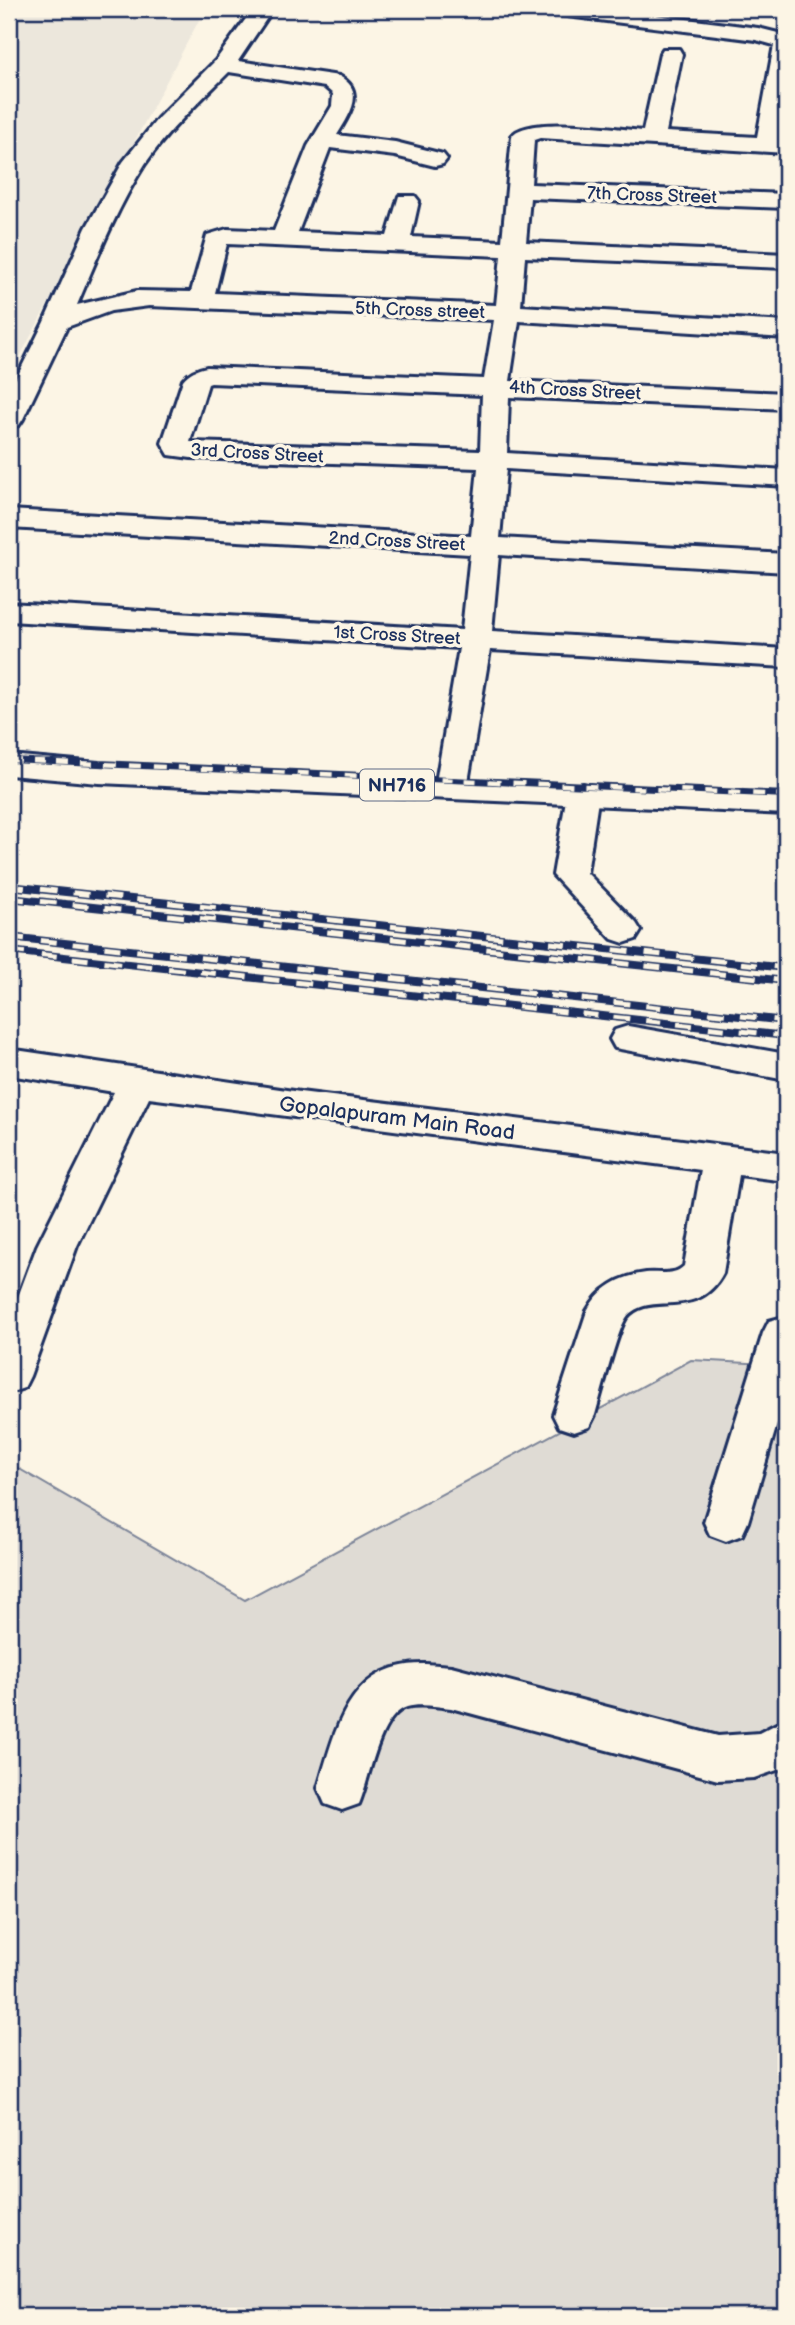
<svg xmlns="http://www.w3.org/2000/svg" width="795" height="2325" font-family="'Balsamiq Sans',sans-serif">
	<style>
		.built { fill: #ece7dc }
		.green { fill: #dfdbd4; stroke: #7d8599; stroke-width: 2 }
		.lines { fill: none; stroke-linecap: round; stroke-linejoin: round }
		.minor-casing { stroke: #1b2f5e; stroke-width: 6 }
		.highway-casing { stroke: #1b2f5e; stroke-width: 6 }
		.minor { fill: #fcf5e5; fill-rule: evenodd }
		.highway { fill: #fcf5e5; fill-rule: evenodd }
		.rail-far1-casing { stroke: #1b2f5e; stroke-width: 6 }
		.rail-casing { stroke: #1b2f5e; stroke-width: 8 }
		.rail-far1 { stroke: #fcf5e5; stroke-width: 4.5; stroke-dasharray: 12; stroke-linecap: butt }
		.rail { stroke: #fcf5e5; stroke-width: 5; stroke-dasharray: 16; stroke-linecap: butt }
		.labels { text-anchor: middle; stroke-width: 7; stroke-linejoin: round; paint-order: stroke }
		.far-street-label { font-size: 18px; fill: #1b2f5e; stroke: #fcf5e5 }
		.shield { fill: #fcf5e5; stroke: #5e6a86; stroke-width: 2 }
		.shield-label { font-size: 19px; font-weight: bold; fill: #1b2f5e }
		.street-label { font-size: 21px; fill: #1b2f5e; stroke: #fcf5e5 }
	</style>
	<rect width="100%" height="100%" fill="#fcf5e5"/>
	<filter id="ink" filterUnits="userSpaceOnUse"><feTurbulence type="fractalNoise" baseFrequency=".0143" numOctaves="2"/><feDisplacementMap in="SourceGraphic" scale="14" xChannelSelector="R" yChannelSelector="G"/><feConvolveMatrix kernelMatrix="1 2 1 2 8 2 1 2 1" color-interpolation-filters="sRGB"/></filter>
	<g filter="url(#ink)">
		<path class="built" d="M 9,9 L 205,9 L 9,377 Z"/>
		<path class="green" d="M 691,1360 L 786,1365 L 786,2316 L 9,2316 L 9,1463 L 245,1600 Z"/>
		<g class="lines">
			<g class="minor-casing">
				<path id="minor" d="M 253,9 L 273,9 L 238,61 L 339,76 C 367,91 349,115 337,135 L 395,142 L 443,154 L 447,159 L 443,164 L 435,166 L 395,156 L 330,148 L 298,232 L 387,236 L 399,196 L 415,196 L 419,201 L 411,237 L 502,241 L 512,136 C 526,115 618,129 643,131 L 660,54 L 663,49 L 679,49 L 682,54 L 666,132 L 757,137 L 774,45 L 756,40 L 559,15 L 552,13 L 549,9 L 607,9 L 758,28 L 786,35 L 786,98 L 779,139 L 786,139 L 786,153 L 540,138 L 534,140 L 531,184 L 786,194 L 786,208 L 530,198 L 526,242 L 786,254 L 786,268 L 525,257 L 521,306 L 786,322 L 786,338 L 519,321 L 510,381 L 786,393 L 786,409 L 509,397 L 507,453 L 786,470 L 786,486 L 506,469 L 500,538 L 786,554 L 786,572 L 499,555 L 492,631 L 786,649 L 786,667 L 490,650 L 467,788 L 463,795 L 451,798 L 439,795 L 435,788 L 459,648 L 9,621 L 9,603 L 462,630 L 470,554 L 9,528 L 9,510 L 471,536 L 478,468 L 191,458 L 169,455 L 162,443 L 183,380 C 189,372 197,369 207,367 L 484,379 L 494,320 L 149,306 L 111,311 L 67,327 L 23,419 L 19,425 L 9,427 L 9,393 L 44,322 L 86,228 L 123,162 L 158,118 L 216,60 ZM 229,72 L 325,87 L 333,94 L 332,106 L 308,146 L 274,231 L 227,229 L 207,235 L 191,292 L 137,291 L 77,305 C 97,258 117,208 145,164 C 168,130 200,101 229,72 ZM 227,244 L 501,256 L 496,305 L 215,293 ZM 211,383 L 482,395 L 480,451 L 190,442 L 208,384 Z
					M 583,784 L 595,787 L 599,794 L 587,873 L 636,923 L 641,931 L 636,939 L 624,943 L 612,939 L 553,875 L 567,794 L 571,787 Z
					M 628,1026 L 786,1054 L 786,1080 L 615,1048 L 610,1039 L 615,1030 Z
					M 9,1049 L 300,1092 L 786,1153 L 786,1181 L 739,1175 L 723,1273 C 697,1323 649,1288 626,1318 C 617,1331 601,1395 595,1415 L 589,1427 L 574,1432 L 559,1427 L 553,1415 L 587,1311 C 599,1288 621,1276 646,1273 C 660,1272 674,1276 684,1266 L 701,1170 L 149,1098 L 77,1246 L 30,1376 L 24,1388 L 9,1393 L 9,1321 L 37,1246 L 114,1092 L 9,1075 Z
					M 784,1317 L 786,1317 L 786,1394 L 748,1522 L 742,1535 L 726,1541 L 710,1535 L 704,1522 L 763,1333 L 769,1321 Z
					M 426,1664 L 451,1666 L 718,1736 L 759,1733 L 786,1719 L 786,1767 L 754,1778 L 718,1780 L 451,1708 C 438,1707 420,1703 407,1707 C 378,1716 370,1779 359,1804 L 342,1810 L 325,1804 L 318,1788 C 336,1728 349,1662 426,1664 Z"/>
			</g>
			<g class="highway-casing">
				<path id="highway" d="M 9,755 L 99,763 L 786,794 L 786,814 L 99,783 L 9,775 Z"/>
			</g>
			<use href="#minor" class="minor"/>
			<use href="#highway" class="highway"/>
			<g class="rail-far1-casing">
				<path id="rail-far1" d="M 9,760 L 786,795"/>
			</g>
			<g class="rail-casing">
				<path id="rail" d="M 9,886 L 786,968
					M 9,898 L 786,981
					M 9,937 L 786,1021
					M 9,951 L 786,1036"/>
			</g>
			<use href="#rail-far1" class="rail-far1"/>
			<use href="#rail" class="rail"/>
		</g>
	</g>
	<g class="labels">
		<g class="far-street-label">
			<text transform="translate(652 195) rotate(2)" y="6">7th Cross Street</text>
			<text transform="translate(420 310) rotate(2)" y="6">5th Cross street</text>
			<text transform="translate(575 390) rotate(3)" y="6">4th Cross Street</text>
			<text transform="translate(257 453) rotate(3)" y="6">3rd Cross Street</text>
			<text transform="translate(397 541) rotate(3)" y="6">2nd Cross Street</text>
			<text transform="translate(397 635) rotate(3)" y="6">1st Cross Street</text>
		</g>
		<rect class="shield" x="360" y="769.5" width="74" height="31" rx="5"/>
		<g class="shield-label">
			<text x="397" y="792">NH716</text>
		</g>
		<g class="street-label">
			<text transform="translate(397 1118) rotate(7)" y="7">Gopalapuram Main Road</text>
		</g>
	</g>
	<rect width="795" height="2325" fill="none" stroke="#fcf5e5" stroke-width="35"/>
	<rect x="18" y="18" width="760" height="2290" fill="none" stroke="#1b2f5e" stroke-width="2.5" filter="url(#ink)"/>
</svg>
